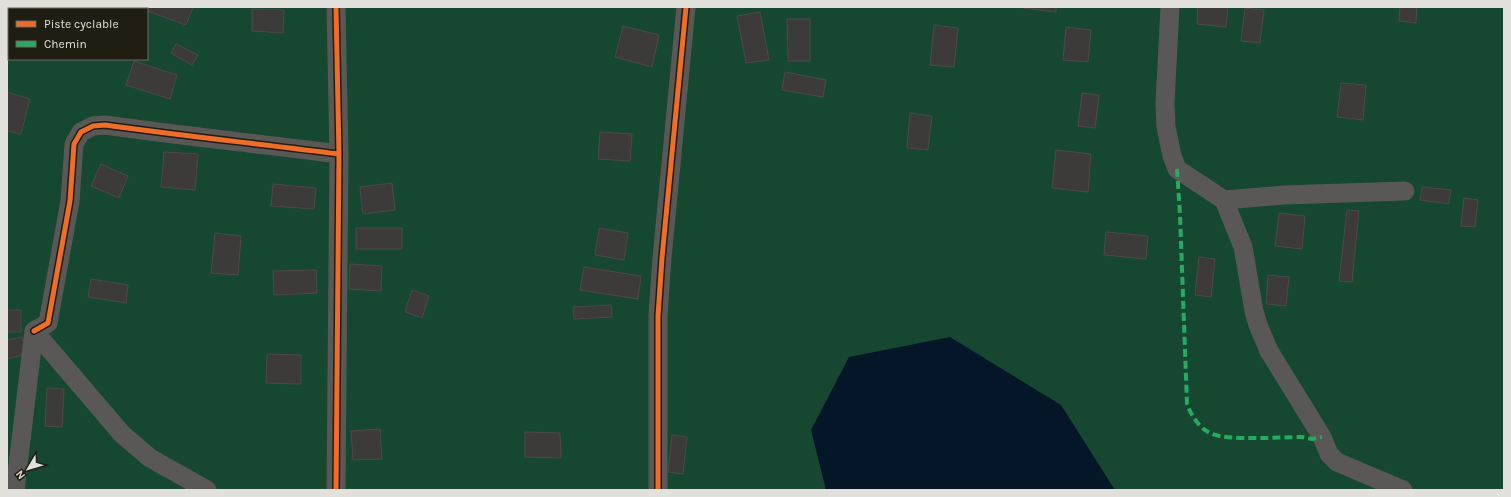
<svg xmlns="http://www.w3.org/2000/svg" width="1511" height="497" font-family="Karla,sans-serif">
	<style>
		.green { fill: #164730; fill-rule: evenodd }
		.water { fill: #041627 }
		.building { fill: #3d3b39; stroke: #4d4a49 }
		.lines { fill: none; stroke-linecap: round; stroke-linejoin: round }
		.street { stroke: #5a5857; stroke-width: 19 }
		.quiet { stroke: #26ab63; stroke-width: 4; stroke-dasharray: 8 4; stroke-linecap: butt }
		.cycleway-casing { stroke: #201d13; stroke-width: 8 }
		.cycleway { stroke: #ee6e29; stroke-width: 5 }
	</style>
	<rect width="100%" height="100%" fill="#26251f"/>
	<path class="green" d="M 7,7 L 1504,7 L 1504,490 L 7,490 ZM 9,9 L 147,9 L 147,59 L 9,59 Z"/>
	<path class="water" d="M 950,337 L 1061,405 L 1115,490 L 826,490 L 811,430 L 849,357 Z"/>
	<path class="building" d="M 148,7 L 193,7 L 186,25 L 147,11 Z
		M 1023,7 L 1056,7 L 1056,12 L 1023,8 Z
		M 1198,7 L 1228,7 L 1226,27 L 1197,24 Z
		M 1400,7 L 1417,7 L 1416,23 L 1399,21 Z
		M 1245,8 L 1264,10 L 1260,43 L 1241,41 Z
		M 252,9 L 284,10 L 283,33 L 252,31 Z
		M 760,12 L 769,60 L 746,63 L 737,16 Z
		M 787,19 L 810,19 L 810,61 L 788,61 Z
		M 934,25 L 958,28 L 954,67 L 930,65 Z
		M 623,26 L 659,35 L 652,67 L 615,57 Z
		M 1066,27 L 1091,30 L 1088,62 L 1063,60 Z
		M 9,31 L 9,58 L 7,58 L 7,41 Z
		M 176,44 L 198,55 L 192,65 L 171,53 Z
		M 134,61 L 177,75 L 170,99 L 126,85 Z
		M 785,72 L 826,80 L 823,97 L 782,90 Z
		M 1341,83 L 1366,85 L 1363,120 L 1337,117 Z
		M 7,92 L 30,99 L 21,134 L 7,131 Z
		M 1082,93 L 1099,95 L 1095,128 L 1078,126 Z
		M 910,113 L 932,116 L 928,150 L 907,148 Z
		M 600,132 L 632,134 L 630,161 L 598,159 Z
		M 1056,150 L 1091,154 L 1088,192 L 1052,188 Z
		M 164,152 L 198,154 L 195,190 L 161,187 Z
		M 101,164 L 128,176 L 119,198 L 91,186 Z
		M 392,183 L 395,210 L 363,214 L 360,187 Z
		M 273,184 L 316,188 L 314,209 L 271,206 Z
		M 1422,187 L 1451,190 L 1449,204 L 1420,200 Z
		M 1464,198 L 1478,200 L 1475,227 L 1461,226 Z
		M 1347,210 L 1359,211 L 1352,282 L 1339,281 Z
		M 1279,213 L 1305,216 L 1302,249 L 1275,246 Z
		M 356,228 L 402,228 L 402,249 L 356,249 Z
		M 599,228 L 628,233 L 624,260 L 595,255 Z
		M 1106,232 L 1148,236 L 1146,259 L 1104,255 Z
		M 215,233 L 241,236 L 238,275 L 211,273 Z
		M 1199,257 L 1215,259 L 1211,297 L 1195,295 Z
		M 350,264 L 382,266 L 381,291 L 349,289 Z
		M 584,267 L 641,276 L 638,299 L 580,290 Z
		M 316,270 L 317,293 L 274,295 L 273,271 Z
		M 1268,275 L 1289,277 L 1286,306 L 1266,304 Z
		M 91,279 L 128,285 L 126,303 L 88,297 Z
		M 412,290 L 429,296 L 422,318 L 405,312 Z
		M 611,305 L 612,317 L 574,319 L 573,307 Z
		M 7,310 L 21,310 L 21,332 L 7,332 Z
		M 22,337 L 27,354 L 7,359 L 7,340 Z
		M 267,354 L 301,355 L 301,384 L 266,383 Z
		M 47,388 L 64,389 L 62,427 L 45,426 Z
		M 380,429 L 382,459 L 353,460 L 351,431 Z
		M 525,432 L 560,433 L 561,458 L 525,457 Z
		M 672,435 L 687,437 L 683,474 L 668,472 Z"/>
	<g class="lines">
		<path class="street" d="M 336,7 L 339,154 L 336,490
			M 1170,7 L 1165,103 L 1166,127 L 1172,156 L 1177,169 L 1224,200 L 1284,195 L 1405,191
			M 1224,200 L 1243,247 L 1254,311 L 1258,325 L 1269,351 L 1322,437 L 1329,454 L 1337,462 L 1403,490
			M 34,331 L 48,323 L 70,201 L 74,144 L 81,132 L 93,126 L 105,125 C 183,136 261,144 339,154
			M 34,331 L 122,434 L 150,458 L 207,490
			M 15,490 L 34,331
			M 658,490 L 658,316 L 662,258 L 686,7"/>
		<path class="quiet" d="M 1177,169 L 1180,215 L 1187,404 C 1192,417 1199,428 1212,434 C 1230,441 1281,437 1302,437 L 1312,439 L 1322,437"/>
		<g class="cycleway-casing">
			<path id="cycleway" d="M 336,7 L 339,154 L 336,490
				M 34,331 L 48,323 L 70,201 L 74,144 L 81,132 L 93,126 L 105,125 C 183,136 261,144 339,154
				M 658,490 L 658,316 L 662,258 L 686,7"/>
		</g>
		<use href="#cycleway" class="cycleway"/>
	</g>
	<rect width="1511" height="497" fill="none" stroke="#e2e0da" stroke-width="16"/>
	<rect x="8" y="8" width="140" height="52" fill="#201d13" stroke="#6e6b63"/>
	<rect x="16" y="21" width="20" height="6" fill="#ee6e29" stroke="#6e6b63"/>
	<text x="44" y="28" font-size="12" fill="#e2e0da">Piste cyclable</text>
	<rect x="16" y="41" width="20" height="6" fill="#26ab63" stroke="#6e6b63"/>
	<text x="44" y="48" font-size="12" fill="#e2e0da">Chemin</text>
	<g transform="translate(28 469) rotate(232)" stroke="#201d13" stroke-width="3" paint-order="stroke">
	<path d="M0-3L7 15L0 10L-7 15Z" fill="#e2e0da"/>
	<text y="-6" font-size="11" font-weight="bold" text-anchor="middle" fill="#e2e0da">N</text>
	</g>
</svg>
